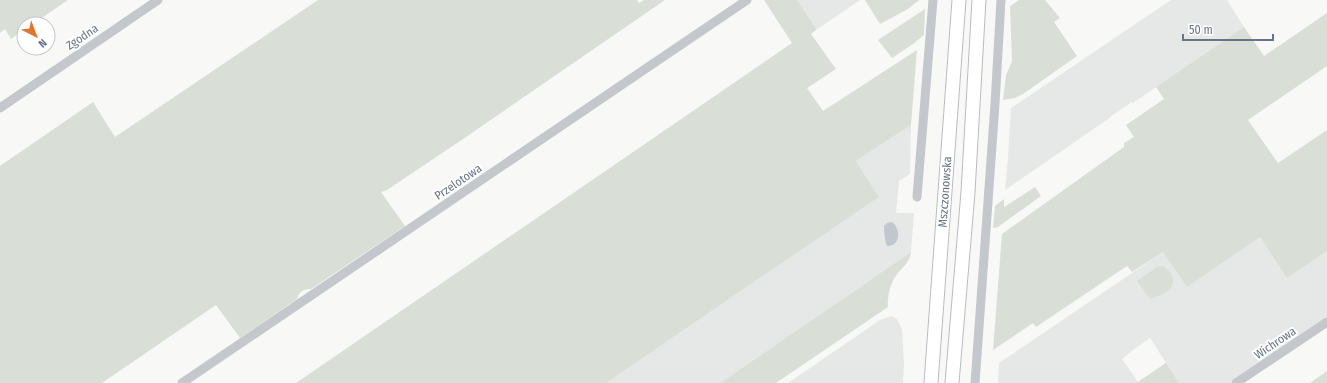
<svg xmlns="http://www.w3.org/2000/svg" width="1327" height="383" font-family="'Fira Sans Condensed',sans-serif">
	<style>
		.built { fill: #e6e7e7; fill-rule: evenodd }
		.green { fill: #d9dfd7 }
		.water { fill: #c0c7cd }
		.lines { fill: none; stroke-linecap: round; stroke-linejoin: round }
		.secondary-casing { stroke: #b8bcc2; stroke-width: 15 }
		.minor { stroke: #c4c7cb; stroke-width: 9 }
		.secondary { stroke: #fff; stroke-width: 13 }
		.labels { text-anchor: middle; stroke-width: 4; stroke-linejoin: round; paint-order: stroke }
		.street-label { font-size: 12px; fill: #687486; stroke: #fff }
	</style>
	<rect width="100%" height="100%" fill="#f8f8f6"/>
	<path class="built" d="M 797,0 L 860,0 L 816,30 Z
		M 1171,0 L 1227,0 L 1244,27 L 1133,103 L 1132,102 L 1111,116 L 1111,117 L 1005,190 L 1008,158 L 1011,108 Z
		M 911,125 L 910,174 L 899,181 L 896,213 L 914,213 L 911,252 L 720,383 L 606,383 L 879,197 L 856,161 Z
		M 1260,237 L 1287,278 L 1327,251 L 1327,318 L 1230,383 L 998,383 L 999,363 L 1163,252 ZM 1150,338 L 1166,363 L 1138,382 L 1122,359 L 1133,350 Z
		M 892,316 L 897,319 L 902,330 L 904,364 L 903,383 L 788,383 L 880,320 Z"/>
	<path class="green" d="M 0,0 L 68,0 L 33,24 L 24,24 L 24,30 L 11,39 L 5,29 L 0,33 Z
		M 318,0 L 637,0 L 639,3 L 644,0 L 665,0 L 463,139 L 387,190 L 381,192 L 405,226 L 311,289 C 303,289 299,292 297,299 L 240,338 L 216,305 L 102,383 L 0,383 L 0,166 L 93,102 L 115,137 Z
		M 764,0 L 797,0 L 816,29 L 816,30 L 811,34 L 836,69 L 807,88 L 823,111 L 917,50 L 911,125 L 856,161 L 879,197 L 606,383 L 296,383 L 792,43 Z
		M 865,0 L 919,0 L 908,9 L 880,24 Z
		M 1019,0 L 1045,0 L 1060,18 L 1054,22 L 1077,56 L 1023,94 L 1015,98 L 1003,100 L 1006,75 L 1012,61 L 1010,6 Z
		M 925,9 L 924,35 L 913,44 L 892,58 L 878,40 Z
		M 1327,13 L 1327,66 L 1248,120 L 1278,163 L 1327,130 L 1327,251 L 1287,278 L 1260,237 L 1187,287 L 1163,252 L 1132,272 L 1127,266 L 1036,327 L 1033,323 L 993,350 L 1002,234 L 1124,147 L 1124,143 L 1134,137 L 1126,125 L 1164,99 L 1156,87 L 1244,27 L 1264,56 Z
		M 1035,187 L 1041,196 L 998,227 L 993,228 L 995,206 L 1004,199 L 1004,207 Z
		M 911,252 C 910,264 899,269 894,279 C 890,285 887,299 888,307 L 776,383 L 720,383 Z
		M 1162,266 C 1174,272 1178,285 1165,293 C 1160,295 1155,297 1150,299 L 1137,281 L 1157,267 Z
		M 1166,363 L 1179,383 L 1136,383 L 1138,382 Z
		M 1327,371 L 1327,383 L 1310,383 Z"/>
	<path class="water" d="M 892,222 C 901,229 901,246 887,246 C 885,242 884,231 884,226 L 887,223 Z"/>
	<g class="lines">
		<g class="secondary-casing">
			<path id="secondary" d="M 931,383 L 959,0
				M 952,383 L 968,192 L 979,0"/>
		</g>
		<path class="minor" d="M 0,108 L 158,0
			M 917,197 L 933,0
			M 182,383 L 747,0
			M 975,383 L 995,104 L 1001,0
			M 1236,383 L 1327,322"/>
		<use href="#secondary" class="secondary"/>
	</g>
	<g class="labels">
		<g class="street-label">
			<text transform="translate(82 37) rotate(-34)" y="4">Zgodna</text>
			<text transform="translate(458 182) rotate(-34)" y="4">Przelotowa</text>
			<text transform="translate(945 192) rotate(-86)" y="4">Mszczonowska</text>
			<text transform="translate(1275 343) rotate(-34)" y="4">Wichrowa</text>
		</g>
	</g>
	<g transform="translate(36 36) rotate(138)"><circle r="19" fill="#ffffff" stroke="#c3c7cf"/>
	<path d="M0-3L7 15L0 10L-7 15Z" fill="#dd7631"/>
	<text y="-6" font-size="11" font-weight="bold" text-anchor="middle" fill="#687486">N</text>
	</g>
	<path d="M1183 34v6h90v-6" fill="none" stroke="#687486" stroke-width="2"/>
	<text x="1189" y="34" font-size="12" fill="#687486" stroke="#ffffff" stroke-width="3" paint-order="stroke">50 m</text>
</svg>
